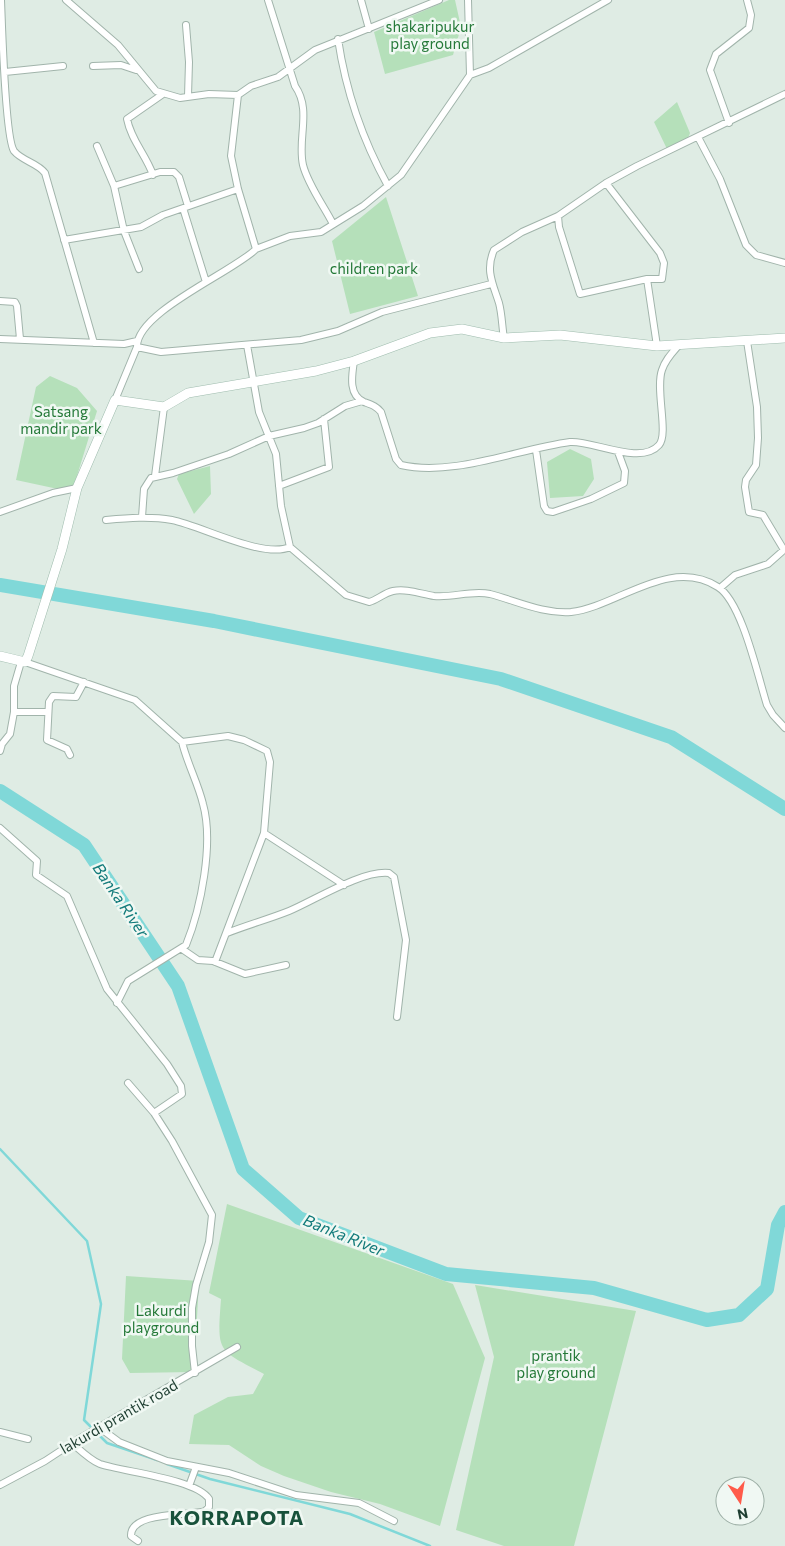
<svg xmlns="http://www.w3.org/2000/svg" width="785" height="1546" font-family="Commissioner,sans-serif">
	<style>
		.green { fill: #b5e0ba }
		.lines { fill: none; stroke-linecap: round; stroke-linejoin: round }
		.stream { stroke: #80d8d8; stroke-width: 2.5 }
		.river { stroke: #80d8d8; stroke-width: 14 }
		.street-casing { stroke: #a1b4ab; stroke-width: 8 }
		.secondary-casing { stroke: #9fbcae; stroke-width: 10 }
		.street { stroke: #fff; stroke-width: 6 }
		.secondary { stroke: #fff; stroke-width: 9 }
		.labels { text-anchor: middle; stroke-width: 5; stroke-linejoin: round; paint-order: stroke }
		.park-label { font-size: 15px; fill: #247938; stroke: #f0f8f3 }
		.street-label { font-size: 15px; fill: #1e3e31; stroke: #f0f8f3 }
		.water-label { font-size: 16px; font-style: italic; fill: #127a7a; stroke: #f0f8f3 }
		.district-label { font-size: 20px; font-weight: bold; letter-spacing: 1px; fill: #18523b; stroke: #f0f8f3 }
	</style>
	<rect width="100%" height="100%" fill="#dfece4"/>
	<path class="green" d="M 449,0 L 455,0 L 461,27 L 453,55 L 385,74 L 374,32 Z
		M 677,102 L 690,133 L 687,141 L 667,149 L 654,122 Z
		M 386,197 L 418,296 L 350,314 L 332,241 Z
		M 50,376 L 77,388 L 97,411 L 72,492 L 16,480 L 36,387 Z
		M 570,449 L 591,459 L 594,479 L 583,496 L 550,498 L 547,462 Z
		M 210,466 L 211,494 L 194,514 L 177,479 L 179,474 Z
		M 227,1204 L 453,1284 L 485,1358 L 440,1526 L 380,1504 L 331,1492 L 284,1476 L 261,1466 L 229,1445 L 189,1444 L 194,1415 L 228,1397 L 253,1394 L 264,1374 C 217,1349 217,1354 221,1299 L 209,1293 Z
		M 126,1276 L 199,1281 L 194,1372 L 130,1373 L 122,1359 Z
		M 475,1285 L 636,1311 L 574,1546 L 504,1546 L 456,1530 L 494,1357 Z"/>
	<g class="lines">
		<path class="stream" d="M 0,1149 L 87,1241 L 101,1304 L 84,1420 L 107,1443 L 157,1460
			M 167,1464 L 210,1479 L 350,1514 L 430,1546"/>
		<path class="river" d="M 0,585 L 214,621 L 501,679 L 671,737 L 785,809
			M 0,791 L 84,845 L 178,986 L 243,1169 L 299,1218 L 446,1274 L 594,1288 L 707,1320 L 739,1315 L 767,1289 L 778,1225 L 785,1212"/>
		<g class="street-casing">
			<path id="street" d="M 1,0 C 2,23 5,138 14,151 C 22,161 38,163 45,173 L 94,343
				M 66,0 L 118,45 L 156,91 L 180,98 L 209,94 L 238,95
				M 268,0 L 295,86 C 312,110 297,139 303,165 C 308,185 324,206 333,224
				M 361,0 L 369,29
				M 186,25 L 189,62 L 188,96
				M 338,39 C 346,93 362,139 388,186
				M 93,66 L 121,65 L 136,70
				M 5,72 L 63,66
				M 470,75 L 489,68 L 608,0
				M 729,123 L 710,70 L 716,54 L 749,28 L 751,15 L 747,0
				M 698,137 L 720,179 L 746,245 L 756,255 L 785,263
				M 97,146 L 114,186 L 160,172 L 174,172 L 179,177 L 188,206
				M 153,175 C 146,155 131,140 127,119 L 163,94
				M 606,183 L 660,253 L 664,263 L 662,279 L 647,279 L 657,346
				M 114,186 L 124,231 L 139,269
				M 183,208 L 206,282
				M 558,216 L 559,227 L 580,294 L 647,279
				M 64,240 L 141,227 L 163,215 L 238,189
				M 256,249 L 290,236 L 321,232 L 363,206 L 401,175 L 470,75 L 468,0
				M 0,301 L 15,302 L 17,306 L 20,339
				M 504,338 C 502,327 502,314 499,303 C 493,284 485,270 494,250 L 522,232 L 558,216 L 606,183 L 637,166 L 785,94
				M 0,339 L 124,344 L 137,341
				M 747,341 L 757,407 L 758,438 L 756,465 L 746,480 L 745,487 L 749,512 L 763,515 L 784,550
				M 247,345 L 259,412 L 276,454 L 281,506 L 290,547 L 346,595 L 369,602 C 377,600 384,593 393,591 C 406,588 421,594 434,596 C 453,598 471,590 490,594 C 517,601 543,614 571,612 C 617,607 669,556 718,587 C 742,602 758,677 767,705 L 773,715 L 785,728
				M 137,347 L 161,352 L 301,340 L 338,331 L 382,312 L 491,284
				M 354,361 C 352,375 348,395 364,402 C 372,405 376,406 381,412 L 396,459 L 401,465 C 453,477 518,449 570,442 C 592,440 641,466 659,445 C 669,434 655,389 662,370 C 665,360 672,353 679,345
				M 115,400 L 137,347 C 136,312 233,272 256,249 L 238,189 L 231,156 L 238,95 L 251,86 L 278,77 L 315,50 L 439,0
				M 536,450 L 544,506 L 547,511 L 553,512 L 591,499 L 624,483 L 625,471 L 618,452
				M 155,476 L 164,407
				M 279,486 L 329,467 L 324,419
				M 0,512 L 53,493 L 77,488
				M 142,517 L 144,489 L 151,478 L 173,473 L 229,454 L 269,436 L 304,428 L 318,423 L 345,406 L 362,401
				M 106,520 C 128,518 150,516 172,520 C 202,526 263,559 290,547
				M 720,588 L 735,575 L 768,564 L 785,549
				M 25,662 L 135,700 L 182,742 L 228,736 L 244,740 L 267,751 L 270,762 L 264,833 L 215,962
				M 14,712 L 14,686 L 21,662
				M 0,751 L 2,744 L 10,734 L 14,712 L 48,712
				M 70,755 L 67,749 L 47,740 L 49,702 L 53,696 L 76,697 L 84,682
				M 0,828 L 37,861 L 36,875 L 67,896 L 107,989 L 167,1064 L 181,1086 L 182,1094 L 154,1113
				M 264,833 L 344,885
				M 227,933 C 247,925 269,919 289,911 C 315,900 362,870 389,873 L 394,877 L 406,940 L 397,1017
				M 182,949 L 198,960 L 213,961 L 245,974 L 286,965
				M 117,1003 L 128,981 L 186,945 C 201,908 214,843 203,804 C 198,783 187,763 182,742
				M 128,1083 L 154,1113 L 172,1141 L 212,1215 L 209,1242 L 196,1285 L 192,1308 L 192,1346 L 195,1373
				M 100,1428 L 119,1442 L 167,1461 L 229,1473 L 296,1495 L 359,1503 L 394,1521
				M 0,1432 L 28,1439
				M 72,1443 C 80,1450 90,1460 100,1464 C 124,1472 196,1479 209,1499 L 209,1507 L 205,1511 C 189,1516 130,1511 131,1536 L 138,1541
				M 0,1485 L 45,1461 L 77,1440 L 237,1347
				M 189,1486 L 196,1467"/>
		</g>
		<g class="secondary-casing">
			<path id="secondary" d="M 0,656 L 25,662 L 28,656 L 62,549 L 77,488 L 115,400 L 164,407 L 188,393 L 316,371 L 354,361 L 430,333 L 462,329 L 504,338 L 560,335 L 657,346 L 785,338"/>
		</g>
		<use href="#street" class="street"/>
		<use href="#secondary" class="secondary"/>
	</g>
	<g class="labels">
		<g class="park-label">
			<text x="430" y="32">shakaripukur<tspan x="430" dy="17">play ground</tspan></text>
			<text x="374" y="274">children park</text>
			<text x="61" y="417">Satsang<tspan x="61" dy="17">mandir park</tspan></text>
			<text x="161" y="1316">Lakurdi<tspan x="161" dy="17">playground</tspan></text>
			<text x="556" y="1361">prantik<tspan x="556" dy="17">play ground</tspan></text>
		</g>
		<g class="street-label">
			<text transform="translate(119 1417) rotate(-30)" y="5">lakurdi prantik road</text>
		</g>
		<g class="water-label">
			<text transform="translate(121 900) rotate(56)" y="6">Banka River</text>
			<text transform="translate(344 1235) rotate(22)" y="6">Banka River</text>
		</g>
		<g class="district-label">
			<text x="237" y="1525">KORRAPOTA</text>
		</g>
	</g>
	<g transform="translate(740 1501) rotate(168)"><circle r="24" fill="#f0f8f3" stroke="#9caea5"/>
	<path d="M0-4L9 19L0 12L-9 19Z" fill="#ff5b4a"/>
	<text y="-8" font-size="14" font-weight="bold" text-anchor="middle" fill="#1e3e31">N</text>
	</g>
</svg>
